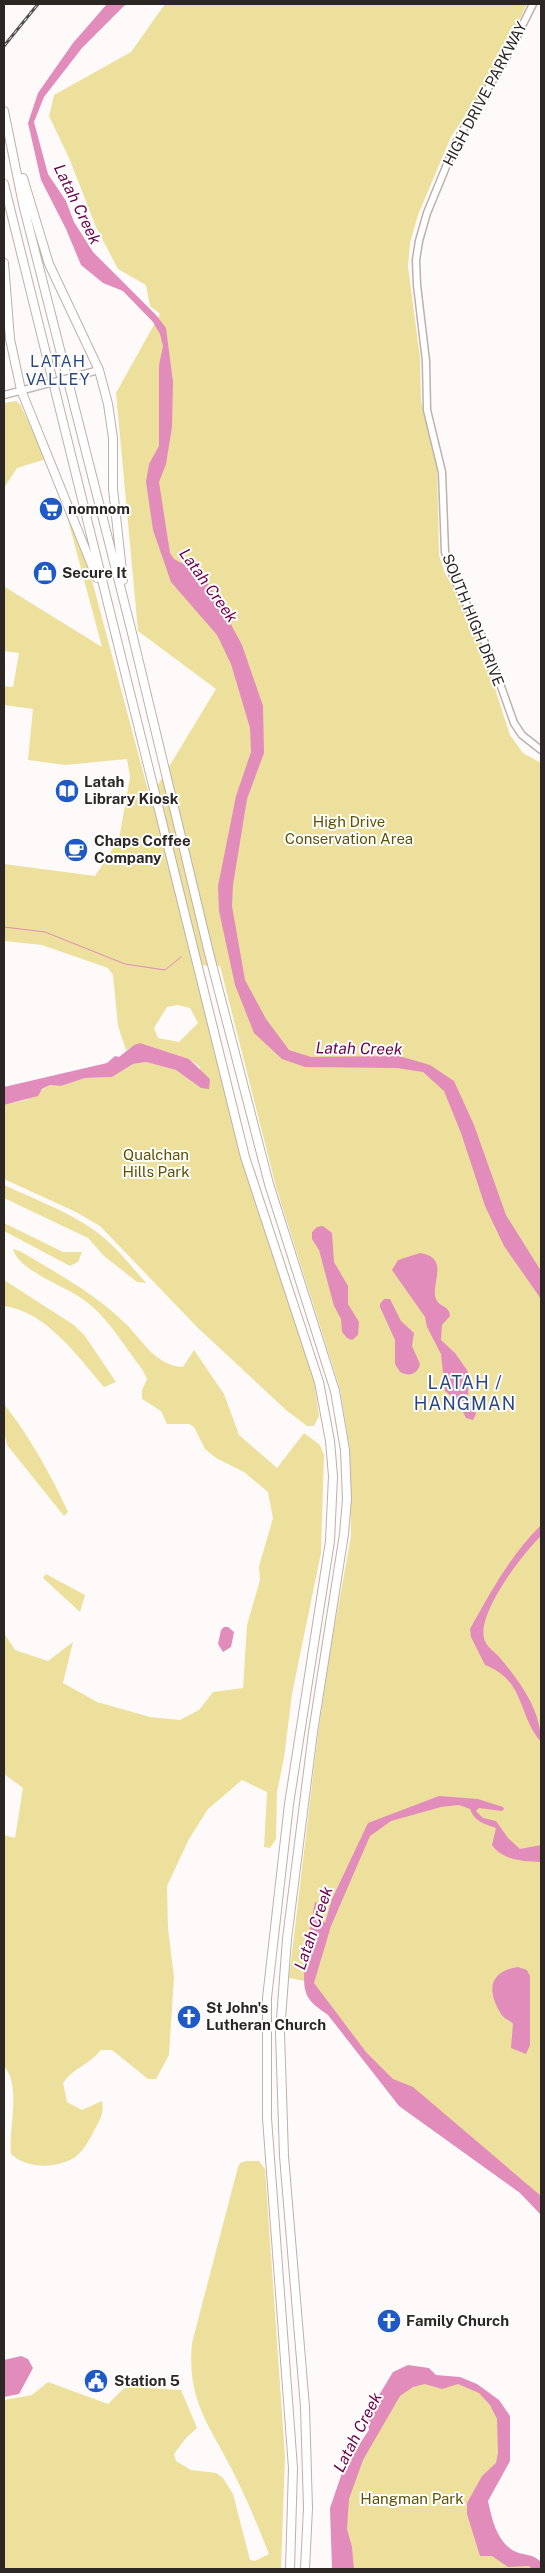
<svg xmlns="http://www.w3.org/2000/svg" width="545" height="2573" font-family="'Public Sans',sans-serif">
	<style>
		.green { fill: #ece09c; fill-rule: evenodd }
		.water { fill: #e18cbb }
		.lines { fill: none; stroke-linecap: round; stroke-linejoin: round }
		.stream { stroke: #e18cbb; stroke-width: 1 }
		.secondary-casing { stroke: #beb0ab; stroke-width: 9 }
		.trunk-casing { stroke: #beb0ab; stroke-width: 10 }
		.secondary { stroke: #fff; stroke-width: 6 }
		.trunk { stroke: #fff; stroke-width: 8 }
		.rail-casing { stroke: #534d4c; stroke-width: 3 }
		.rail { stroke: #fff; stroke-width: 1; stroke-dasharray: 4; stroke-linecap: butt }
		.secondary-bridge-casing { stroke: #beb0ab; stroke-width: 9; stroke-linecap: butt }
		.secondary-bridge { stroke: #fff; stroke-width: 6 }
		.labels { text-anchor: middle; stroke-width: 4; stroke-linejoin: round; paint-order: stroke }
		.street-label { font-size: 15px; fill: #2c2624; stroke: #fff }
		.poi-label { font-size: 15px; font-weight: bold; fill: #2c2624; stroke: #fff; text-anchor: start }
		.park-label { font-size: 15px; fill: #5e5204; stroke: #fff }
		.water-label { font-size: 16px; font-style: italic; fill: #6c024b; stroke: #fff }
		.neighbourhood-label { font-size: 16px; letter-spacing: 1px; fill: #2a4880; stroke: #fff }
		.quarter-label { font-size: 18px; letter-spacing: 1px; fill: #2a4880; stroke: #fff }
	</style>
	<rect width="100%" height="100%" fill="#fefaf9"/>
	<path class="green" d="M 165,4 L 527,4 L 497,68 L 451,137 L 418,215 L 410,243 L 408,266 L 420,358 L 421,401 L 437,466 L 439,555 L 445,573 L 469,615 L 479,639 L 510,735 L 523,753 L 541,763 L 541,2205 L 389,2082 L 310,1982 L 289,1978 L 318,1734 L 332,1641 L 351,1536 L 350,1450 L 340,1389 L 276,1187 L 220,966 L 193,965 L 242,1157 L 314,1381 L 319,1416 L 314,1426 L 307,1426 L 286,1410 L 197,1327 L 100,1226 L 76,1212 L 4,1179 L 4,1105 L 26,1100 L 50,1085 L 61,1086 L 85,1078 L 112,1077 L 133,1064 L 146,1062 L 177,1070 L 201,1088 L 200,1067 L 189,1059 L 140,1043 L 126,1050 L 118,1026 L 113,975 L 108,968 L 42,945 L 4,941 L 4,864 L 95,876 L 119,839 L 130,777 L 127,759 L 65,765 L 28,760 L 33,709 L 4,705 L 4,686 L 13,687 L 19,653 L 4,651 L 5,587 L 102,647 L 61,494 L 90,573 L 150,798 L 216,689 L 138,631 L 116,393 L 160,314 L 150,306 L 146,285 L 118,269 L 96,227 L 69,158 L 49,116 L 54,95 L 131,52 ZM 178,1005 L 190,1008 L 198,1023 L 179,1042 L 158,1038 L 154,1028 L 167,1007 Z
		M 16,401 L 20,404 L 46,459 L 17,468 L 4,488 L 4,403 Z
		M 4,1185 C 34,1199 67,1211 94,1230 C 114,1244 130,1265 146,1283 L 137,1282 L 104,1256 L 88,1238 L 4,1198 Z
		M 4,1223 L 63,1252 L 82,1252 L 78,1262 L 70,1266 L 4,1231 Z
		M 13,1249 L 20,1251 C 58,1274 96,1294 127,1325 C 145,1344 156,1365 183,1367 L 194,1350 L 224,1394 L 239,1435 L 277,1468 L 304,1433 L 320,1445 L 324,1455 L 321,1553 L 292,1694 L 284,1758 L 277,1792 L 276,1839 L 270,1848 L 264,1847 L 267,1792 L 242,1780 L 208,1809 L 189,1839 L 167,1886 L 168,1928 L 174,1977 L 169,2055 L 156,2079 L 148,2079 L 112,2050 L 101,2050 C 90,2064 73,2068 63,2083 L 67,2102 L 82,2110 L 102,2101 C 104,2113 101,2118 95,2129 C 90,2139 82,2154 72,2159 C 52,2169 26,2168 11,2154 C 8,2129 22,2087 4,2066 L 4,1835 L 15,1838 L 23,1788 L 4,1774 L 4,1633 L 15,1650 L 48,1661 L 73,1642 L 63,1683 L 97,1702 L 150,1717 L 180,1720 L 199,1710 L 213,1692 L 243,1688 L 247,1625 L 260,1580 L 259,1566 L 273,1518 L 268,1492 L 244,1472 L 216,1458 L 205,1449 L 194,1427 L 189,1424 L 167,1424 L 161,1411 L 142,1399 L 142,1390 L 147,1379 L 142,1369 C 124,1346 106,1314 81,1298 C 64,1286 18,1270 13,1249 Z
		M 4,1280 L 74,1325 L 85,1336 L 116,1382 L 104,1387 C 77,1356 47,1312 4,1306 Z
		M 4,1404 C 30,1437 50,1473 68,1512 L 64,1516 L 7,1445 L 4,1432 Z
		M 46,1574 L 85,1595 L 80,1612 L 43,1578 Z
		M 246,2161 L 259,2161 L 265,2169 L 285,2456 L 281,2569 L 4,2569 L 4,2400 L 32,2395 L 48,2382 L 108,2404 L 123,2389 L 130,2387 L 181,2390 L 197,2428 L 186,2438 L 174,2454 L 176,2461 L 191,2470 L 216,2473 L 223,2478 L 233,2494 L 250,2560 L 255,2561 L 269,2554 C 259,2529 249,2504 237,2480 C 213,2429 186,2404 192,2343 L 238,2167 L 240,2163 Z
		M 409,2379 C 447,2380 464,2376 495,2402 L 503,2463 L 486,2484 L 485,2538 L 539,2569 L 343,2569 L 339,2530 L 352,2470 Z"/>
	<path class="water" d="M 107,4 L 126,4 L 82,48 L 44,97 L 34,122 L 48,174 L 66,201 L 74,222 L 93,252 L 156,315 L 166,328 L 173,382 L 172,427 L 166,464 L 159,482 L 170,553 L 174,559 L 200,573 L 213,591 L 242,645 L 263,706 L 264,753 L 247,799 L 233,885 L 232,906 L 245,980 L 266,1019 L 289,1050 L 311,1057 L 399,1056 L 430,1065 L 454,1081 L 474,1125 L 506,1215 L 541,1271 L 541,1299 L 504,1246 L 485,1206 L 461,1133 L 444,1091 L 423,1072 L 397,1068 L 305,1067 L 282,1059 L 254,1033 L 235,985 L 219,911 L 218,886 L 236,796 L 251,752 L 250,728 L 231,664 L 217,635 L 171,582 L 153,530 L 146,482 L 149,464 L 159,446 L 159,365 L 163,346 L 160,334 L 153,322 L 123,291 L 103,283 L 81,265 L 66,229 L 41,180 L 28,123 L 38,93 L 73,43 Z
		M 140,1043 L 189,1059 L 210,1079 L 209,1089 L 201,1088 L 176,1070 L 146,1062 L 133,1064 L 112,1077 L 85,1078 L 61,1086 L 50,1085 L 42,1089 L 38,1096 L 4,1105 L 4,1087 L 107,1063 L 115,1056 L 119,1057 L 134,1045 Z
		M 323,1226 L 332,1233 L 334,1262 L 348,1286 L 348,1304 L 359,1322 L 358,1335 L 352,1340 L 347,1338 L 342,1332 L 341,1319 L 334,1306 L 319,1250 L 312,1239 L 312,1232 L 317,1227 Z
		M 420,1253 C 451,1258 430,1284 436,1299 C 439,1307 450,1306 450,1316 L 442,1325 L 441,1340 L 455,1353 L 467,1370 L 469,1376 L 468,1396 L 476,1414 L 473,1420 L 466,1418 L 458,1402 L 445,1391 L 441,1354 L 427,1327 L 425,1317 L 392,1270 L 398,1260 Z
		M 384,1299 L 390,1299 L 401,1321 L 414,1333 L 412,1346 L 420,1364 C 418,1374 409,1377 400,1372 L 395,1364 L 395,1340 L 380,1307 L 380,1304 Z
		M 541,1525 L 541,1536 C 524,1552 474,1616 485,1641 C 487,1647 496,1653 500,1658 C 520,1682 541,1710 541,1742 C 517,1714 526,1681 485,1665 L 471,1637 L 470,1629 C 491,1591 510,1556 541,1525 Z
		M 224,1627 L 228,1627 L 234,1632 L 231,1647 L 223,1652 L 218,1644 L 221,1630 Z
		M 439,1796 L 478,1799 L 503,1807 L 504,1809 L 502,1811 L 479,1808 L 476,1811 L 483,1818 L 496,1821 L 508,1838 L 520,1849 L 541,1845 L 541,1862 C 524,1861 503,1861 492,1845 L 496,1828 C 484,1824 474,1821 470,1809 L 459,1805 L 441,1807 L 391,1821 L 370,1836 L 331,1926 L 314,1983 L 366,2052 L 393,2079 L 413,2087 L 541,2196 L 541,2215 L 520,2193 L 399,2106 L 328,2015 C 318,2008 307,2001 305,1989 C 301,1968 311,1924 315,1902 L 320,1905 L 321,1920 L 325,1923 L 332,1899 L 368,1823 Z
		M 518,1967 L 527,1970 L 530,1976 L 530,2045 L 526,2054 L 511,2048 L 513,2024 C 510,2020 504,2019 501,2014 C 487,1991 488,1972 518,1967 Z
		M 21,2356 L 28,2359 L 33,2368 L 19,2394 L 4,2397 L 4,2360 Z
		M 408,2365 L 429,2368 L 436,2375 L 460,2377 L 477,2384 L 499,2400 L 510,2416 L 510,2461 L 488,2501 C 492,2519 496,2539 512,2550 C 522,2556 533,2553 541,2562 L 541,2569 L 532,2569 L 529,2566 L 508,2567 L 492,2556 L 480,2556 L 467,2514 L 467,2503 L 482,2476 L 496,2463 L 498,2453 L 497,2419 L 490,2405 L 479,2393 L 458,2384 L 442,2389 L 425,2384 L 413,2387 L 400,2396 L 363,2460 L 349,2499 L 347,2529 L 352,2547 L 354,2569 L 332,2569 L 330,2508 L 344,2467 L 369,2430 L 367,2415 L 393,2372 Z"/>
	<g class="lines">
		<path class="stream" d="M 4,927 L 45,932 L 125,964 L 165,970 L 181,957"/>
		<g class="secondary-casing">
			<path id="secondary" d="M 533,4 L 505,60 L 457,140 L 427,213 L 419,241 L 416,260 L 417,285 L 426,361 L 427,410 L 442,472 L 445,552 L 453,576 L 487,647 L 514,723 L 522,735 L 541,750
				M 84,374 L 99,370
				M 4,395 L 31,388"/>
		</g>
		<g class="trunk-casing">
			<path id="trunk" d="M 4,111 L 23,204 L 131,629 L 209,953 L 269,1184 L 335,1391 L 345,1450 L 347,1499 L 344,1534 L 313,1732 L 287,1939 L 280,2032 L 284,2156 L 305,2407 L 308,2508 L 305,2569
				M 23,178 L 49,264 L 99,370 L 108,404 L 113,438 L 113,489 L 123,580
				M 4,184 L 245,1157 L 319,1382 L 330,1441 L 333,1476 L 330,1541 L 289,1804 L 267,1998 L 267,2118 L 293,2468 L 290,2569
				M 4,263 L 10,339 L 21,390 L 97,578"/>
		</g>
		<use href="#secondary" class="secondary"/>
		<use href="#trunk" class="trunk"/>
		<g class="rail-casing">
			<path id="rail" d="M 4,46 L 38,4"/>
		</g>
		<use href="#rail" class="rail"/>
		<g class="secondary-bridge-casing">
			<path id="secondary-bridge" d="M 31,388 L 84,374"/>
		</g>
		<use href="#secondary-bridge" class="secondary-bridge"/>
	</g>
	<defs>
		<g id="supermarket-disc" transform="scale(1.25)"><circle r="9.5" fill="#1f59c5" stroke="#fff"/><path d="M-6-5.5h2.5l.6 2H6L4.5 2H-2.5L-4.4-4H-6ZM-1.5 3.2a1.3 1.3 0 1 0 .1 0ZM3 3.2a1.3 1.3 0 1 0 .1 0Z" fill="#fff"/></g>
		<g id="shop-disc" transform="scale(1.25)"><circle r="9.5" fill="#1f59c5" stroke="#fff"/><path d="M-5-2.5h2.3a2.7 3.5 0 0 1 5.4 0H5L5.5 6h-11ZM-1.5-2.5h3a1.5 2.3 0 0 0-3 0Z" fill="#fff"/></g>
		<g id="library-disc" transform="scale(1.25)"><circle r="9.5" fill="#1f59c5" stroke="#fff"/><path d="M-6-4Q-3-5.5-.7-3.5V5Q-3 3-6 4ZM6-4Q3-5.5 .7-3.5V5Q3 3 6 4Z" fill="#fff"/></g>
		<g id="cafe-disc" transform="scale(1.25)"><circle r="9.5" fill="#1f59c5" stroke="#fff"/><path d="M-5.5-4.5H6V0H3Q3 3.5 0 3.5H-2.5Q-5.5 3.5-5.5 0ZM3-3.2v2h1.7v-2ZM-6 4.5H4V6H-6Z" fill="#fff"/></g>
		<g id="church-disc" transform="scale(1.25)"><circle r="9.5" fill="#1f59c5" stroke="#fff"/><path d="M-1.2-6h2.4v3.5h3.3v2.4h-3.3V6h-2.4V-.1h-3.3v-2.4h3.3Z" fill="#fff"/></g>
		<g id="civic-disc" transform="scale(1.25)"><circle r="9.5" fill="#1f59c5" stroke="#fff"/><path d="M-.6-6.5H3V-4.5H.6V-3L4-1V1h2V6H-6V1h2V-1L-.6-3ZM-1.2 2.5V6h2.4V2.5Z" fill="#fff"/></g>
	</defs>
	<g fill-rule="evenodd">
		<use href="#supermarket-disc" x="51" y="509"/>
		<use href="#shop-disc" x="45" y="573"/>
		<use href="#library-disc" x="67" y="791"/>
		<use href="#cafe-disc" x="76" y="850"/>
		<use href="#church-disc" x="189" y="2017"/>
		<use href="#church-disc" x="389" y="2321"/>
		<use href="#civic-disc" x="96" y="2381"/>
	</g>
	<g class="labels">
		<g class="street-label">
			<text transform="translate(485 94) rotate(-62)" y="5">HIGH DRIVE PARKWAY</text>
			<text transform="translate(473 620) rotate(68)" y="5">SOUTH HIGH DRIVE</text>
		</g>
		<g class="poi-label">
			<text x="68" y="514">nomnom</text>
			<text x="62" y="578">Secure It</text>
			<text x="84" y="787">Latah<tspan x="84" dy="17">Library Kiosk</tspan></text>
			<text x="94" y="846">Chaps Coffee<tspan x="94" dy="17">Company</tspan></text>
			<text x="206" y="2013">St John's<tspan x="206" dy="17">Lutheran Church</tspan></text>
			<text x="406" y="2326">Family Church</text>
			<text x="114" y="2386">Station 5</text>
		</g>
		<g class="park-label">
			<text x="349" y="827">High Drive<tspan x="349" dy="17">Conservation Area</tspan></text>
			<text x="156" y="1160">Qualchan<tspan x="156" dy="17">Hills Park</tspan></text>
			<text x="412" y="2504">Hangman Park</text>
		</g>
		<g class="water-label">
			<text transform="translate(78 204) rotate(64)" y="6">Latah Creek</text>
			<text transform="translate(209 585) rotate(54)" y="6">Latah Creek</text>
			<text transform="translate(359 1048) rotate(1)" y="6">Latah Creek</text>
			<text transform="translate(313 1928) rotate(-71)" y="6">Latah Creek</text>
			<text transform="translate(357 2432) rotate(-63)" y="6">Latah Creek</text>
		</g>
		<g class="neighbourhood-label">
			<text x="58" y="367">LATAH<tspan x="58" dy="18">VALLEY</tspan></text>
		</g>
		<g class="quarter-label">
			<text x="465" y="1389">LATAH /<tspan x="465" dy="21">HANGMAN</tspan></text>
		</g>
	</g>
	<rect width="545" height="2573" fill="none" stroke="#2c2624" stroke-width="10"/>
</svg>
